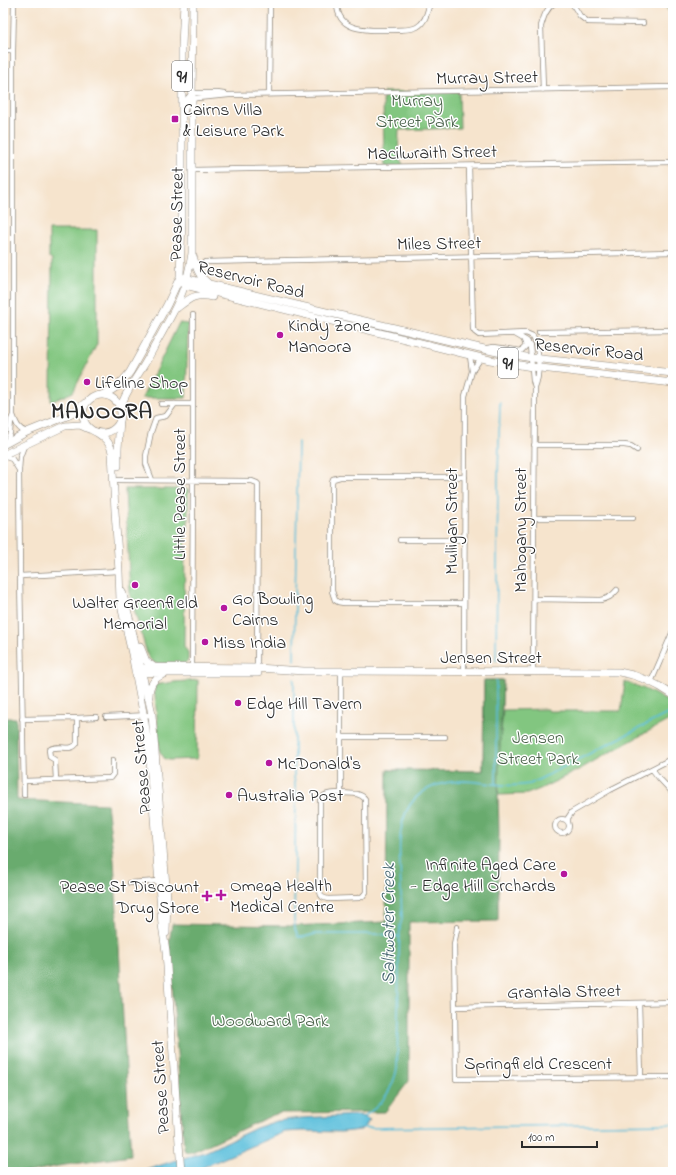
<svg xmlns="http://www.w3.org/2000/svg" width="676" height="1175" font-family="'Indie Flower',sans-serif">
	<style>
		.green { fill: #82c680; stroke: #567856 }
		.forest { fill: #69ab6e; stroke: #4a6b4c }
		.water { fill: #5cbfdb; stroke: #447583 }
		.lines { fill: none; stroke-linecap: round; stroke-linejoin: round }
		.stream { stroke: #5cbfdb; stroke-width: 1.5 }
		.street-casing { stroke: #90887c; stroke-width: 6 }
		.secondary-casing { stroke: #90887c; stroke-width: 8 }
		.primary-casing { stroke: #90887c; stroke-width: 8 }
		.street { stroke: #fff; stroke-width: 4.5 }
		.secondary { stroke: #fff; stroke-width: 7 }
		.primary { stroke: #fff; stroke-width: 7 }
		.poi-dot { fill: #b5179e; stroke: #fff; stroke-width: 1.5 }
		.labels { text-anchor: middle; stroke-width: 3; stroke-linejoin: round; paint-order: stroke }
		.shield { fill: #fff; stroke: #6b6b6b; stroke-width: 1 }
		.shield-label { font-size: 17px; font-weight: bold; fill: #2b2b2b }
		.street-label { font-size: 18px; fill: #2b2b2b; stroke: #fff }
		.park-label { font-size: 18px; fill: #496149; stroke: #fff }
		.poi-label { font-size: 18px; fill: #2b2b2b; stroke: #fff; text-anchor: start }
		.water-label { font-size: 19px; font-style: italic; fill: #3c5f69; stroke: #fff }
		.district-label { font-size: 22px; font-weight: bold; letter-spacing: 1px; fill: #2b2b2b; stroke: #fff }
	</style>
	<rect width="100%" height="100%" fill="#fff"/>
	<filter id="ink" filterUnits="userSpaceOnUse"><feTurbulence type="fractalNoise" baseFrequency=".025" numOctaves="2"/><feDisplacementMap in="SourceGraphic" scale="8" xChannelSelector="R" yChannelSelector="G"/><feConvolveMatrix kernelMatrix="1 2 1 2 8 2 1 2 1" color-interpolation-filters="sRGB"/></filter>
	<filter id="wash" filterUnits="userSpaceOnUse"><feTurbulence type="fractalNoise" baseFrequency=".012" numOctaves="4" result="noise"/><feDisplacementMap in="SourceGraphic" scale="16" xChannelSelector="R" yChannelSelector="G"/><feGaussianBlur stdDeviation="0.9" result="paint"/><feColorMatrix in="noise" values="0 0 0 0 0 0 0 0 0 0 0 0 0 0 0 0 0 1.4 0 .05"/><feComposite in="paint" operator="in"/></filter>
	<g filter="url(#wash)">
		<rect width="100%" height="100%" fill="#f6e4cd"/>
		<path class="green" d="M 663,3 L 673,3 L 673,17 Z
			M 459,91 L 460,128 L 399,130 L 398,157 L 404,167 L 384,167 L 383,92 Z
			M 49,230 L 97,230 L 97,344 L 73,392 L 51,402 L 52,259 L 49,258 Z
			M 179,323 L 188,324 L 186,398 L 142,398 Z
			M 125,489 L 188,489 L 188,531 L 185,534 L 184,647 L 188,652 L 188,660 L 184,664 L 156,664 L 152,661 L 148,657 L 130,595 Z
			M 198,680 L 197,759 L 169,760 L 165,759 L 160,752 L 154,685 L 174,682 Z
			M 484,680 L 503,680 L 501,732 L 503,710 L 548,709 L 548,711 L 621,711 L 625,682 C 643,687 658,695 673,705 L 673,718 L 601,757 L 582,768 L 540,789 L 527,794 L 498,795 L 499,785 L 387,770 L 483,771 Z"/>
		<path class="forest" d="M 484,680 L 503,680 L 498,795 L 499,830 L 498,921 L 409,922 L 409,1081 L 385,1112 L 282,1113 L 273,1115 L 192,1152 L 186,1152 L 184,1149 L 169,943 L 172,924 L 291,926 L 386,922 L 387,770 L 483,771 Z
			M 3,718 L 16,718 L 17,800 L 107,804 L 114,860 L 131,1156 L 58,1166 L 29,1172 L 3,1172 Z"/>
		<path class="water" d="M 359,1115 L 370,1120 L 361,1130 L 341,1132 L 302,1131 L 285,1132 L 192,1172 L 140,1172 L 173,1161 L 205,1152 L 256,1128 L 277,1121 L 301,1118 Z"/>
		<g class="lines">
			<path class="stream" d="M 669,3 L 673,13
				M 294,660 L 298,442
				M 496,661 L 498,479 L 500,402
				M 294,679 L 294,776 L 296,794 L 294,920 L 295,929 L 298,937 L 304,937 L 315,934 L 376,934 L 391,935 L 400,937
				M 496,784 L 496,680
				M 363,1117 C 382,1105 392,1091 397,1069 L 399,957 L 400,926 L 402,919 C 401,902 401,884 400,867 C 400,858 399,849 400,840 C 402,800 424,782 463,781 C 474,781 483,783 493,784 C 506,786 518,786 530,784 L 673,711
				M 362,1128 L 673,1124"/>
		</g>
	</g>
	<g filter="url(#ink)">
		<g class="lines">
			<g class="street-casing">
				<path id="street" d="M 337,3 C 337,34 371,30 393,30 C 400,29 410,31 417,27 C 426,22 427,12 430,3
					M 572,3 L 580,16 L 588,22 L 643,23
					M 3,51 L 13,51
					M 543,90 L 541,26 C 544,16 546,9 554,3
					M 269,94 L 270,3
					M 192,99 L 197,98 L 229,95 L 673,87
					M 185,111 L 187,99 L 192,93 L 217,93 L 224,94
					M 469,166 L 473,329 L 475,332 L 479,335 L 526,333 L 533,336 C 540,347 540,376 535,388
					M 192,170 L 673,162
					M 205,262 L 673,252
					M 539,332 L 673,330
					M 515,334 L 527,341 L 530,345 L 533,381 L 535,388 L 533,672
					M 487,348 L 494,347 L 521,351 L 526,346 L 524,340
					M 470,356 L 472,371
					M 161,404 L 193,404
					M 13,415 C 16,423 18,430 27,432
					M 6,443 L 10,433 L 11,420 L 13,415 L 13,51 L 14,3
					M 534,445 L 624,445 L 631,446 L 637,450
					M 24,446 L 20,457 L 19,470 L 20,576 L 24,795
					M 3,456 L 12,459 L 19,470
					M 118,480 L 252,481 L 257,483 L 258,484 L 257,669
					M 152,480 L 151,477 L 146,464 L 146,456 L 151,432 L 156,418 L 166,416 L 175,404
					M 534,518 L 633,518
					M 400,540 L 464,540
					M 20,576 L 119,571
					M 534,599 L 600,600 C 608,599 612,596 617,590
					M 464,603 L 344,603 L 338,602 L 335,600 L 332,591 L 332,482 L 333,479 L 340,477 L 465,477
					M 192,669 L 193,481 L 193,315
					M 341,671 L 341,793
					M 464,672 L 465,396 L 472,371 L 481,358
					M 651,682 L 673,631
					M 106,717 L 152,715
					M 22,719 L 77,718 L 96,717
					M 341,737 L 445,737
					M 652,769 L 659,778 L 673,793
					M 56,780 L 55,760 L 50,757 L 49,750 C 57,743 72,753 77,743 L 77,718
					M 24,781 L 110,778 L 113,774 L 113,760
					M 341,793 C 350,794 360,792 365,799 L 366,892 L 363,896 L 359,898 L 328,899 C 323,898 321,897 320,892 L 320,801 C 324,792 332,794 341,793 Z
					M555 826a7 7 0 1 1 14 0a7 7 0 1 1-14 0Z
					M 568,822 L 568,818 L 572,812 L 610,790 L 673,758
					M 130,883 L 158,881
					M 457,927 C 457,934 454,940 454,946 L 456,1079 L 673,1077
					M 639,1003 L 641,1077
					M 455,1007 L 673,1002
					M 641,1172 L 673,1171"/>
			</g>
			<g class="secondary-casing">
				<path id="secondary" d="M 96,432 C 104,437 110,442 112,452 L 115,511 L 119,571 L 120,601 L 132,654 L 145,723 L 150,763 L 162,925 L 166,952 L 181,1172
					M 118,466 L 118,449 L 120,419
					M 122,591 L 129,617 L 147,695 L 149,699 L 152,715 L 167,898 L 166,933
					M 140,646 L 146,661 L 154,667
					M 135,671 L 144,668 L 154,667 L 257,668 L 304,671 L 341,671 L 619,672 C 639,675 656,683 673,695
					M 138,672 L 167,673 L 258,673
					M 149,696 C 149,685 155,677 165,674"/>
			</g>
			<g class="primary-casing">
				<path id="primary" d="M 193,256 C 196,266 198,276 208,283
					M 180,277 L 183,283 L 189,286 L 490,360 L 532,367 L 673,383
					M 180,277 L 309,308 L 497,352 L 532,358 L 673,373
					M 177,308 C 190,298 195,293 212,297
					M83 414a19 19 0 1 1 38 0a19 19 0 1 1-38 0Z
					M 101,395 C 114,391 122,383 130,372 L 167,305 L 180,277 L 182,219 L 182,46 L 184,3
					M 120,409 C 125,392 135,380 144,365 C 149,357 154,347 159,338 C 176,308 187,289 192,253 L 192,99 L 193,3
					M 3,445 L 27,432 L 72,414 L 85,403
					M 3,455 L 65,426 L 80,425 L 89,429"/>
			</g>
			<use href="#street" class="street"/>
			<use href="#secondary" class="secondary"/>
			<use href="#primary" class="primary"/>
		</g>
	</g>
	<g class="poi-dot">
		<rect x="171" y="115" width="8" height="8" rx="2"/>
		<circle cx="280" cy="335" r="4"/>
		<circle cx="87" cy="382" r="4"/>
		<circle cx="135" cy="585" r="4"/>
		<circle cx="224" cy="608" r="4"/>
		<circle cx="205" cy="642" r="4"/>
		<circle cx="238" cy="703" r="4"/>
		<circle cx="269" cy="763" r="4"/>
		<circle cx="229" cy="795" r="4"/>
		<circle cx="564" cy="874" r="4"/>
		<path d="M219 889h4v4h4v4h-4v4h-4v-4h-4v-4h4z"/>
		<path d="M205 890h4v4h4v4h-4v4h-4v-4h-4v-4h4z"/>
	</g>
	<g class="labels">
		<g class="shield">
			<rect x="172" y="61" width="20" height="30" rx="3"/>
			<rect x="498" y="348" width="20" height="30" rx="3"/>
		</g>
		<g class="shield-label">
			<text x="182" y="82">91</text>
			<text x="508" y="369">91</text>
		</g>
		<g class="street-label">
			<text transform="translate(487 77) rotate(-1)" y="6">Murray Street</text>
			<text transform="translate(432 152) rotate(-1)" y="6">Macilwraith Street</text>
			<text transform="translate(176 214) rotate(-89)" y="6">Pease Street</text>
			<text transform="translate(439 243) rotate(-1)" y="6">Miles Street</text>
			<text transform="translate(251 279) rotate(14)" y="6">Reservoir Road</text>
			<text transform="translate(589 349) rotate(6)" y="6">Reservoir Road</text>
			<text transform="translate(179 494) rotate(-90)" y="6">Little Pease Street</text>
			<text transform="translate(451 521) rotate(-90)" y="6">Mulligan Street</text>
			<text transform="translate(520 530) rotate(-90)" y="6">Mahogany Street</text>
			<text x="491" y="663">Jensen Street</text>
			<text transform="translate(141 767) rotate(-95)" y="6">Pease Street</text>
			<text transform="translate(564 991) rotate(-1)" y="6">Grantala Street</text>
			<text x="538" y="1069">Springfield Crescent</text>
			<text transform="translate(160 1087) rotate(-94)" y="6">Pease Street</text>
		</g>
		<g class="park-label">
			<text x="417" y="106">Murray<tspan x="417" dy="21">Street Park</tspan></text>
			<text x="538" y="743">Jensen<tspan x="538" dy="21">Street Park</tspan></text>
			<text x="270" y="1026">Woodward Park</text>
		</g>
		<g class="poi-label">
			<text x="183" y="115">Cairns Villa<tspan x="183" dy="21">&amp; Leisure Park</tspan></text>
			<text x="288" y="331">Kindy Zone<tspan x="288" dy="21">Manoora</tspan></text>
			<text x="95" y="388">Lifeline Shop</text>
			<text x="232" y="604">Go Bowling<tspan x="232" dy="21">Cairns</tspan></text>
			<text x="135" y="608" text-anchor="middle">Walter Greenfield<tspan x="135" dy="21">Memorial</tspan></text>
			<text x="213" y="648">Miss India</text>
			<text x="246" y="709">Edge Hill Tavern</text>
			<text x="277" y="769">McDonald's</text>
			<text x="237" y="801">Australia Post</text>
			<text x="556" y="870" text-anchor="end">Infinite Aged Care<tspan x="556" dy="21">- Edge Hill Orchards</tspan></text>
			<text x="230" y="891">Omega Health<tspan x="230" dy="21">Medical Centre</tspan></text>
			<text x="199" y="892" text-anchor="end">Pease St Discount<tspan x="199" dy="21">Drug Store</tspan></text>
		</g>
		<g class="water-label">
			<text transform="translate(387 924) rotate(-90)" y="7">Saltwater Creek</text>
		</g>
		<g class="district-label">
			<text x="102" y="418">MANOORA</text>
		</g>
	</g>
	<rect width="676" height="1175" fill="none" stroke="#fff" stroke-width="16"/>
	<path d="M522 1141v6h75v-6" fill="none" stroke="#2b2b2b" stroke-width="2"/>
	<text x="528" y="1141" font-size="12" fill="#2b2b2b" stroke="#ffffff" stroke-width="3" paint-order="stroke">100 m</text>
</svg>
